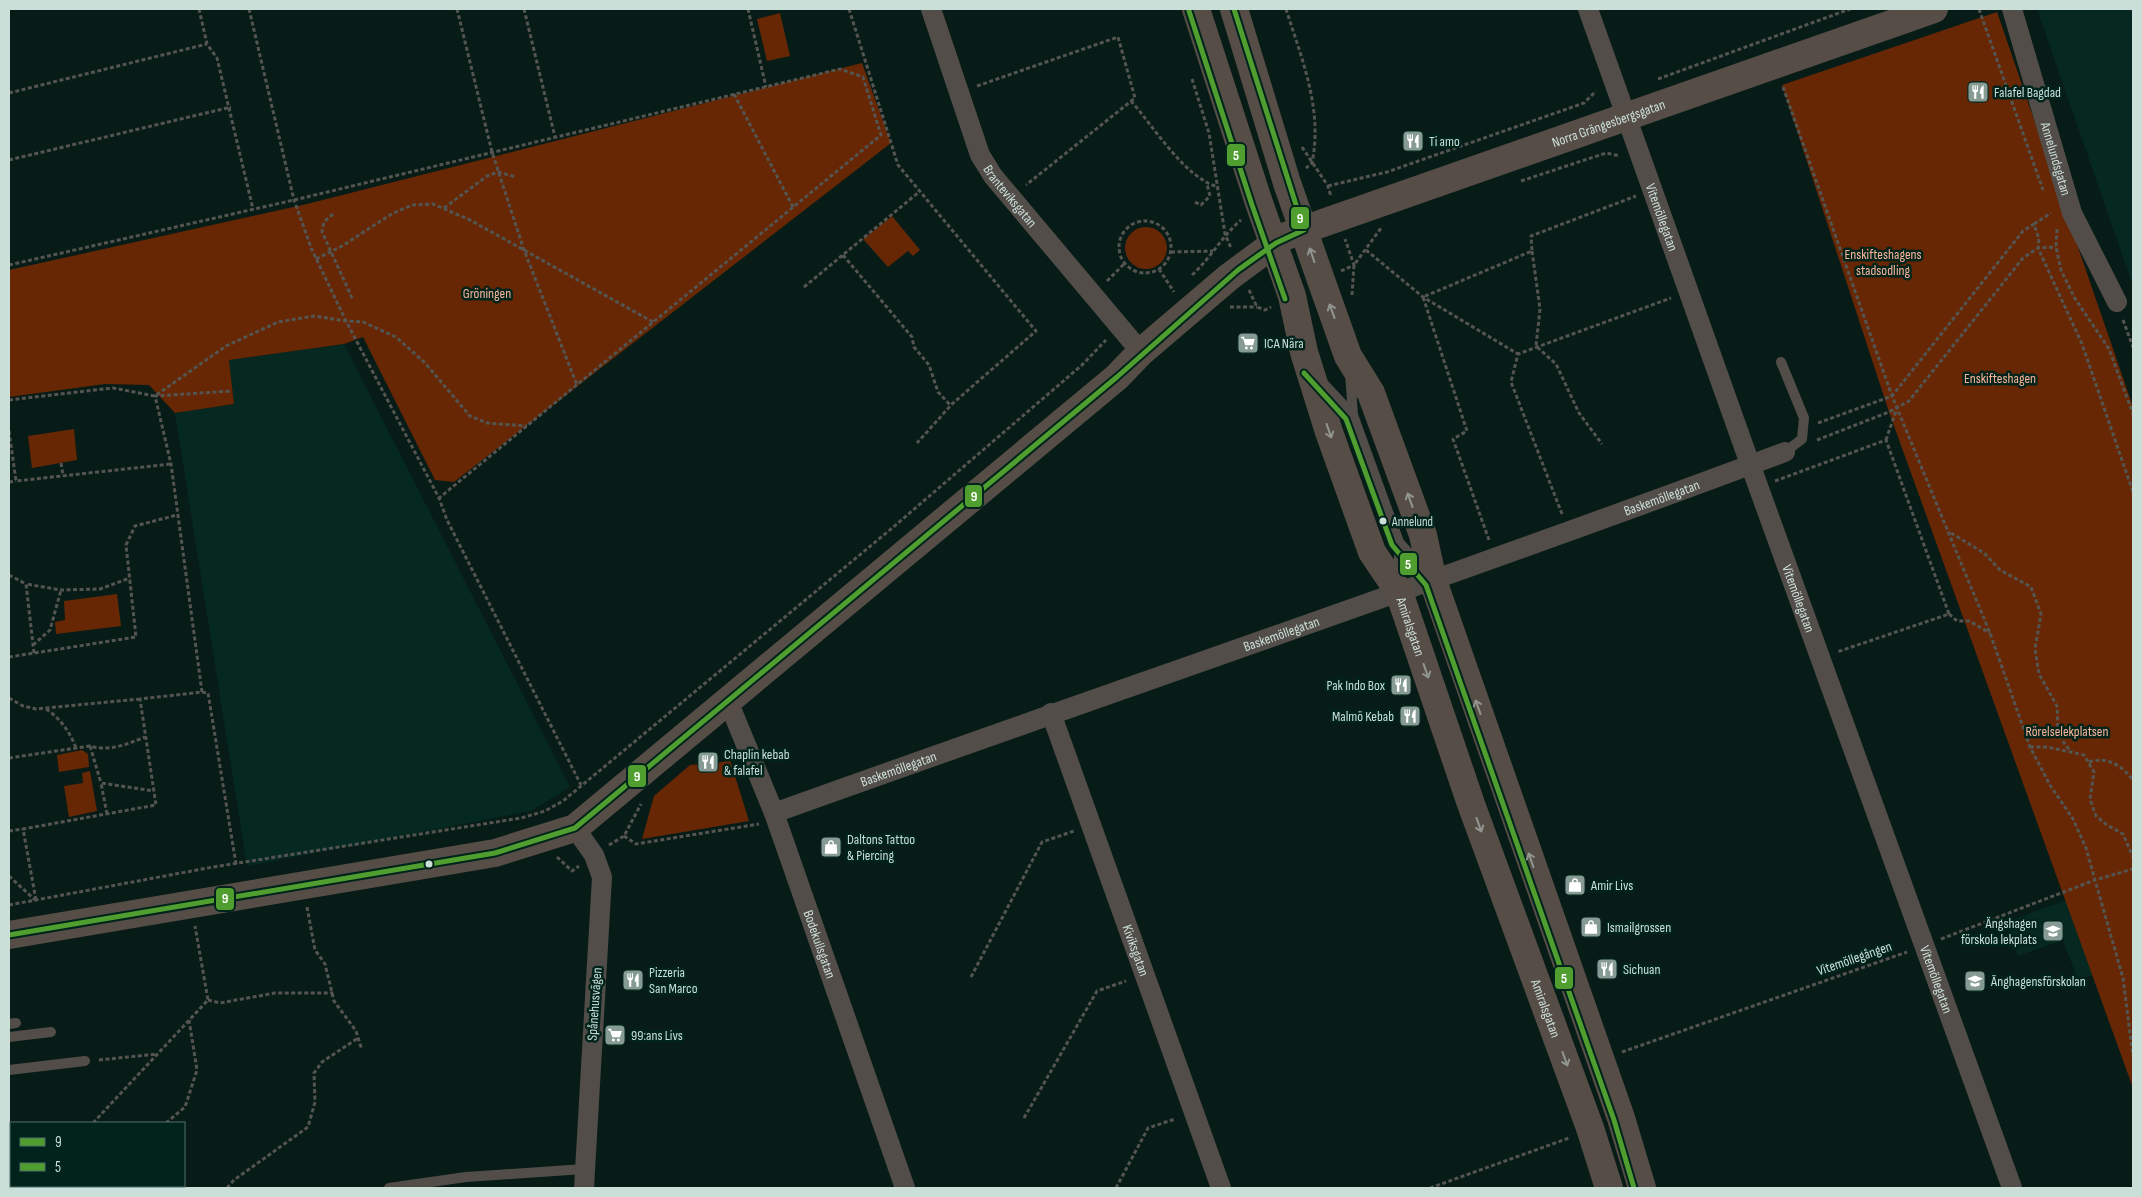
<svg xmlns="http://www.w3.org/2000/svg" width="2142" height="1197" font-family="'Sofia Sans Condensed',sans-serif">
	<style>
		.built { fill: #052821 }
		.green { fill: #672704 }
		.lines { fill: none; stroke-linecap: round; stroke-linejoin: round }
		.path { stroke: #545450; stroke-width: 3; stroke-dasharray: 4 2.5; stroke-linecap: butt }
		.lane { stroke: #524d48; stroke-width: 10 }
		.street { stroke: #524d48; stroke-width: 20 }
		.secondary { stroke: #574d47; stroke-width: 28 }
		.bus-1-casing { stroke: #00241b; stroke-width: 9 }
		.bus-2-casing { stroke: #00241b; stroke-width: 9 }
		.bus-1 { stroke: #509e2f; stroke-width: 5 }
		.bus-2 { stroke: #509e2f; stroke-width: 5 }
		.oneway { stroke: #919690 }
		.bus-dot { fill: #cbdfd9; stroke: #00241b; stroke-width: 2 }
		.labels { text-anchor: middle; stroke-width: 5; stroke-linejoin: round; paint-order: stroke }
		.bus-label { font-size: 13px; fill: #cbdfd9; stroke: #00241b; text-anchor: start }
		.poi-label { font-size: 14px; fill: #cbdfd9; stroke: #00241b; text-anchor: start }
		.street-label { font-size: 14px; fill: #cbdfd9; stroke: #00241b }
		.park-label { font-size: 14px; fill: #fbb59a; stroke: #00241b }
		.line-badge { stroke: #00241b; stroke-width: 2 }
		.badge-label { font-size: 14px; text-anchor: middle; font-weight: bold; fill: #fff }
	</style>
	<rect width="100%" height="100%" fill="#081c17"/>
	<path class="built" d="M 2037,9 L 2133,9 L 2133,286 Z
		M 344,344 L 570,787 L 531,811 L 247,866 L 175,413 L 234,404 L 228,360 Z
		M 2083,894 L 2110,969 L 2078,980 L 2063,940 L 2018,956 L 2006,922 Z"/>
	<path class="green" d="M 1997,12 L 2133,407 L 2133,1088 L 1889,412 L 1782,85 Z
		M 780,13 L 790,56 L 767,61 L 757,19 Z
		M 862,63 L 891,143 L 454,482 L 435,480 L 363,337 L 344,344 L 229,360 L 234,404 L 175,413 L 149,385 L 105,384 L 9,397 L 9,270 L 307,204 Z
		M 892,216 L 920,250 L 913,256 L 908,251 L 888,267 L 863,239 Z
		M1125 248a21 21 0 1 1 42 0a21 21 0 1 1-42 0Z
		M 74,429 L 77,460 L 32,468 L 28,436 Z
		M 117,594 L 121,626 L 56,634 L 55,622 L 65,620 L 64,601 Z
		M 82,750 L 88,754 L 89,767 L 59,772 L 57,755 Z
		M 730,760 L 749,821 L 642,839 L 654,796 L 690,765 L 700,764 L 701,773 L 718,770 L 718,763 Z
		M 90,771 L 97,811 L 69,817 L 64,786 L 83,783 L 82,773 Z"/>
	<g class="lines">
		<path class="path" d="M 199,9 L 207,44 L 217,58 L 253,209
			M 249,9 L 294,200 L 312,250 L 346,321 L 439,498 L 447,520 L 581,785
			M 457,9 L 492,152 L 524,250 L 577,385
			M 524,9 L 555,137
			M 748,9 L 766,87
			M 849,9 L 898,165 L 1036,331 L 952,404 L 917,443
			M 1286,9 C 1302,60 1323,109 1312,163 L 1306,168
			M 1979,9 L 2043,190
			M 1192,79 L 1209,133 L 1225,234 L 1231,248
			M 1658,79 L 1850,9
			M 977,86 L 1118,37 L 1135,98 L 1026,185
			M 1783,87 L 1892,396 L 1990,633 L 2030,747 L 2050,785 L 2073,819 L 2086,848 L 2095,880 L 2133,869
			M 9,93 L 207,44
			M 734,94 L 793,207
			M 1131,101 C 1154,127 1185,178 1218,187
			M 1302,147 L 1328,186 L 1331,197
			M 9,160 L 231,107
			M 1521,181 L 1606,153 L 1620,156
			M 1328,186 L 1387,172 L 1584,103 L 1596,91
			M 1195,202 L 1201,205 L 1210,196 L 1207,184
			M 444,208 L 487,176 L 498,172 L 516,177
			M 333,214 L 324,222 L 322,232 L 353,300
			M1119 247a26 26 0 1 1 52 0a26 26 0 1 1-52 0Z
			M 2034,224 L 2051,213
			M 2057,229 L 2056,247 L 2061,270 L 2074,297 L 2109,349 L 2133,414
			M 1366,250 L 1423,297 L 1518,354
			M 1532,251 L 1540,309 L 1536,346 L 1556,364 L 1579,413 L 1602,444
			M 1171,252 L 1213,251
			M 843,255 L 912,337 L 914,347 L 929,365 L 938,392 L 951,406
			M 316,259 L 342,246 L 393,213 L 413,205 L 433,204 L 470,220 L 653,322
			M 9,265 L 294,200 L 840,69 L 863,77 L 881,135 L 439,498
			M 1159,269 L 1174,292
			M 1341,271 L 1354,265 L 1345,239
			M 1192,275 C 1211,258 1222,236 1241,220
			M 1107,281 L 1124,264
			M 804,287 L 919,192
			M 1249,290 L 1257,307 L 1265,310 L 1271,307
			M 1352,295 L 1354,265 L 1381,228
			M 1230,307 L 1257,307
			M 2123,320 L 2133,347
			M 9,400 L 113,388 L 155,396 L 226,346 L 278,322 L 314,316 L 346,321 L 363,322 L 396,337 L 425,363 L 470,416 L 487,423 L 527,426
			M 1818,423 L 1892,396 L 2023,231 L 2034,224 L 2039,239 L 2038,248 L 2082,344 L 2133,492
			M 9,431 L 16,481 L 171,464
			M 1817,440 L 1889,412 L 1909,401 L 2023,258 L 2038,248 L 2056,247
			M 1886,440 L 1897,408
			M 61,463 L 63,475
			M 1775,481 L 1886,440 L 1949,614 L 1837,652
			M 9,482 L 16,481
			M 1562,514 L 1511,382 L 1518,354 L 1671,298
			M 1951,533 L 1984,553 L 2000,570 L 2031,587 L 2041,614 L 2035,649 L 2039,674 L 2057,706 L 2058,733 L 2066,746 L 2072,752
			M 1489,540 L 1453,439 L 1467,431 L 1423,297 L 1532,251 L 1531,236 L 1636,196
			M 9,575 L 26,584
			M 1949,614 L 1957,621 L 1969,621 L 1990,633
			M 33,645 L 50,630 L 61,590
			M 34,653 L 26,584 L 61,590 L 100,589 L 130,578
			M 9,657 L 136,637 L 126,545 L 135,526 L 177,515
			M 202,692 L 208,693 L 236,864
			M 9,698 L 23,706 L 36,709 L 140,699
			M 46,709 C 60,718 70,732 76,748
			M 90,746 L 101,783
			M 2030,747 L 2047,747 L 2084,755 L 2094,772 L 2090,799 L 2096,816 L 2107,825 L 2123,834 L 2133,857
			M 9,758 L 90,746 C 110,752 127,744 145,737
			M 2089,762 C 2108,756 2122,766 2133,780
			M 107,814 L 101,783 L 154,791
			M 9,831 L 23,829
			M 624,836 L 636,844 L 759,824
			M 609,845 L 624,836 L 641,804
			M 557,857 L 572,871 L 579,866
			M 9,876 L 35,900
			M 36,900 L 23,829 L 156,805 L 140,699 L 202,692 L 171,464 L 155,396 L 232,391
			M 9,905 L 213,867 L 521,818 L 545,811 L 563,801 L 891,529 L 1082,365 L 1106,340
			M 307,907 L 315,950 L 325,964 L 334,1001 L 356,1031 L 362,1050
			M 1941,939 L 2095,880 L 2123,978 L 2133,1057
			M 971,977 L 1042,842 L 1074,831
			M 208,1000 L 220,1003 L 275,993 L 333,993
			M 1622,1052 L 1907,952
			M 99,1060 L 157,1054
			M 1024,1118 L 1097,991 L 1126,981
			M 93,1123 L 208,1000 L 195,926
			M 166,1123 L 185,1107 L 197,1070 L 189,1020
			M 18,1188 L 20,1186
			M 227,1188 L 234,1180 L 308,1127 L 315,1102 L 314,1073 L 322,1062 L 358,1038
			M 1116,1188 L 1148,1128 L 1175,1119
			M 1430,1188 L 1569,1138"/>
		<path class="lane" d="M 1781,362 L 1804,418 L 1802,439 L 1785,452
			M 1350,373 L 1353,415 L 1399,542 L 1399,581
			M 1321,381 L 1353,415
			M 1399,542 L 1423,569
			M 9,1024 L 16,1023
			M 9,1037 L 51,1032
			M 9,1070 L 85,1061
			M 389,1188 L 466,1177 L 584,1169"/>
		<g class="street">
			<path id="s1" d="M 931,9 L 980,155 L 993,176 L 1141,352"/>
			<path id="s2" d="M 1588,9 L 1745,450 L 2012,1188"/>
			<path id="s3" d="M 2012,9 L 2072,213 L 2117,302"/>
			<path id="s4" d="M 728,701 L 774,813 L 905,1188"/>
			<path id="s5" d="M 1051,713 L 1221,1188"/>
			<path id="s6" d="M 774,813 C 1111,692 1450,577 1785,452"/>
			<path d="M 575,828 L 594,855 L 602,877 L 584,1188"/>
		</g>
		<g class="secondary">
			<path id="s7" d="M 1196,9 L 1259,203 L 1292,296 L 1304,352 L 1329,432 L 1372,552 L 1399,592 L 1471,804 L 1590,1128 L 1609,1188"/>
			<path d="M 1234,9 L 1287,183 L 1321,280 L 1348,356 L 1371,393 L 1423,535 L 1433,581 L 1621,1118 L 1642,1188"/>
			<path id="s8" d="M 9,935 L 495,853 L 575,828 L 1117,377 L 1141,352 L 1229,277 L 1283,237 L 1934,9"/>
		</g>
		<g class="bus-1-casing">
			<path id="bus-1" d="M 9,935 L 495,853 L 575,828 L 1117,377 L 1238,270 L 1276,243 L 1304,230 L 1234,9"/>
		</g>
		<g class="bus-2-casing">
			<path id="bus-2" d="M 1189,11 L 1252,205 L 1285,299
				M 1304,373 L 1346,419 L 1392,545 L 1426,585 L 1614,1120 L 1634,1188"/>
		</g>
		<use href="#bus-1" class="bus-1"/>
		<use href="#bus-2" class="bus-2"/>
	</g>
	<defs><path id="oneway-shaft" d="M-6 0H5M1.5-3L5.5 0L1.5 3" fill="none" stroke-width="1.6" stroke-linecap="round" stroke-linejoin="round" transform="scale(1.25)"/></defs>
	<g class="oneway">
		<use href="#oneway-shaft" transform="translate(1312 255) rotate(-109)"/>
		<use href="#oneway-shaft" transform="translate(1332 311) rotate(-110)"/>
		<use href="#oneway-shaft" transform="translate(1329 431) rotate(71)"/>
		<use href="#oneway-shaft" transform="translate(1410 500) rotate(-110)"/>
		<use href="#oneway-shaft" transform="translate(1426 671) rotate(71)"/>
		<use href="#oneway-shaft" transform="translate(1478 707) rotate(-110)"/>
		<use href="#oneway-shaft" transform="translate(1479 825) rotate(70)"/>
		<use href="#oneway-shaft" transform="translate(1531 860) rotate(-109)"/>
		<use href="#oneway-shaft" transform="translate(1565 1059) rotate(70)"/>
	</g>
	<defs>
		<g id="restaurant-square" transform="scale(1.125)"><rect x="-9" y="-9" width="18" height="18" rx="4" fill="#879b95" stroke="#00241b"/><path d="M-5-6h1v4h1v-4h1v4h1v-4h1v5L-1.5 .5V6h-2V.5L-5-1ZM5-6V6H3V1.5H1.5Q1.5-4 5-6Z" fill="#fff"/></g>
		<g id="supermarket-square" transform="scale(1.125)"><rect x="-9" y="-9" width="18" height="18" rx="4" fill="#879b95" stroke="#00241b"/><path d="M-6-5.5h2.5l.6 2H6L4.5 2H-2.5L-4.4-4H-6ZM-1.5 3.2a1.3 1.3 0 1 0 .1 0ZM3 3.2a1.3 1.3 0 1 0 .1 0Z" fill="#fff"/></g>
		<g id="shop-square" transform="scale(1.125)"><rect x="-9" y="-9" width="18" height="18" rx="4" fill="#879b95" stroke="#00241b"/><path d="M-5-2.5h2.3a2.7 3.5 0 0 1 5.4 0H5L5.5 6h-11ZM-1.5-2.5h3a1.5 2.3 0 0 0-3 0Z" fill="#fff"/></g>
		<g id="school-square" transform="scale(1.125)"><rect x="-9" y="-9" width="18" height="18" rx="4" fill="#879b95" stroke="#00241b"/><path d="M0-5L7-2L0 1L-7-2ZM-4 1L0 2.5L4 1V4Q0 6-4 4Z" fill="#fff"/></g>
	</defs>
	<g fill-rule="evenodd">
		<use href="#restaurant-square" x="1978" y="92"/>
		<use href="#restaurant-square" x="1413" y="141"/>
		<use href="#supermarket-square" x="1248" y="343"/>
		<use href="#restaurant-square" x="1401" y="685"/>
		<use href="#restaurant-square" x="1410" y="716"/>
		<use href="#restaurant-square" x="708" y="762"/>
		<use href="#shop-square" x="831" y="847"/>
		<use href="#shop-square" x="1575" y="885"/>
		<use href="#shop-square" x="1591" y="927"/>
		<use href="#school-square" x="2053" y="931"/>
		<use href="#restaurant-square" x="1607" y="969"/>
		<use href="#restaurant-square" x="633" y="980"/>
		<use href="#school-square" x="1975" y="981"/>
		<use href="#supermarket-square" x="615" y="1035"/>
	</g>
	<g class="bus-dot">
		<circle cx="1383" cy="521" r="4.5"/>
		<circle cx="429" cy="864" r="4.5"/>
	</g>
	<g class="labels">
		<g class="bus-label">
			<text x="1392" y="526">Annelund</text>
		</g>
		<g class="poi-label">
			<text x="1994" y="97">Falafel Bagdad</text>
			<text x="1429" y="146">Ti amo</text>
			<text x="1264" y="348">ICA Nära</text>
			<text x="1385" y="690" text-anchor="end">Pak Indo Box</text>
			<text x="1394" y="721" text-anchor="end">Malmö Kebab</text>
			<text x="724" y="759">Chaplin kebab<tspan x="724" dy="16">&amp; falafel</tspan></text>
			<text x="847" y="844">Daltons Tattoo<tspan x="847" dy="16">&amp; Piercing</tspan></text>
			<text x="1591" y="890">Amir Livs</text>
			<text x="2037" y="928" text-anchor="end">Ängshagen<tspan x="2037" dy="16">förskola lekplats</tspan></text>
			<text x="1607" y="932">Ismailgrossen</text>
			<text x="1623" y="974">Sichuan</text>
			<text x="649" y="977">Pizzeria<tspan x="649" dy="16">San Marco</tspan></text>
			<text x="1991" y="986">Änghagensförskolan</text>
			<text x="631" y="1040">99:ans Livs</text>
		</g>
		<g class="street-label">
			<text dy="5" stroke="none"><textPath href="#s8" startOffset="1844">Norra Grängesbergsgatan</textPath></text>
			<text dy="5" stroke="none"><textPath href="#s3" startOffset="156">Annelundsgatan</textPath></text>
			<text dy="5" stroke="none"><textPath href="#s1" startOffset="205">Branteviksgatan</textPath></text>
			<text dy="5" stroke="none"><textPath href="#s2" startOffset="221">Vitemöllegatan</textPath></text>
			<text dy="5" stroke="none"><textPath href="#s6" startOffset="942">Baskemöllegatan</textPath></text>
			<text dy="5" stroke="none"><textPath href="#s2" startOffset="626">Vitemöllegatan</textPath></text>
			<text dy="5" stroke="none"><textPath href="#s7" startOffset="656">Amiralsgatan</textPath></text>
			<text dy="5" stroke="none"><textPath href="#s6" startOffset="538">Baskemöllegatan</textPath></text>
			<text dy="5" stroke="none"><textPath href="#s6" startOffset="132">Baskemöllegatan</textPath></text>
			<text dy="5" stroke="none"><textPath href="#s4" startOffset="260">Bodekullsgatan</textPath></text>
			<text dy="5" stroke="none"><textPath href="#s5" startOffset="252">Kiviksgatan</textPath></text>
			<text transform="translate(1854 958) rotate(-19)" y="5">Vitemöllegången</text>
			<text dy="5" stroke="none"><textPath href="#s2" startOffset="1031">Vitemöllegatan</textPath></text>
			<text transform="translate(594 1004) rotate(-86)" y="5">Spånehusvägen</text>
			<text dy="5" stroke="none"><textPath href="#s7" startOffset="1061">Amiralsgatan</textPath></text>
		</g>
		<g class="park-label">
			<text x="1883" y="259">Enskifteshagens<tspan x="1883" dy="16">stadsodling</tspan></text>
			<text x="487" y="298">Gröningen</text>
			<text x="2000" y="383">Enskifteshagen</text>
			<text x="2067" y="736">Rörelselekplatsen</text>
		</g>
	</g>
	<g class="line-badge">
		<rect x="1226" y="143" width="20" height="24" rx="5" fill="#509e2f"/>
		<rect x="1290" y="206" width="20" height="24" rx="5" fill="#509e2f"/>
		<rect x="964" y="484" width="19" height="24" rx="5" fill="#509e2f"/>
		<rect x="1399" y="552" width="19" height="24" rx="5" fill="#509e2f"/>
		<rect x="627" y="764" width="20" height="24" rx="5" fill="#509e2f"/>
		<rect x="215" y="887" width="20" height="24" rx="5" fill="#509e2f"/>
		<rect x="1554" y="966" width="20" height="24" rx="5" fill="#509e2f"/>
	</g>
	<g class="badge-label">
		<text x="1236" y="160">5</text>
		<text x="1300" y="223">9</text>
		<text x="974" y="501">9</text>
		<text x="1408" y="569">5</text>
		<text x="637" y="781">9</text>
		<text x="225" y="903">9</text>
		<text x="1564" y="983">5</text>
	</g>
	<rect width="2142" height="1197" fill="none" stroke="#cbdfd9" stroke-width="20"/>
	<rect x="10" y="1122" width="175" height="65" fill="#00241b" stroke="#516f67"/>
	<rect x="20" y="1138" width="25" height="8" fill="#509e2f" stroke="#516f67"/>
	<text x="55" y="1147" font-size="15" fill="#cbdfd9">9</text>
	<rect x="20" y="1163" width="25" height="8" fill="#509e2f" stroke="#516f67"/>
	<text x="55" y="1172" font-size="15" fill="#cbdfd9">5</text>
</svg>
